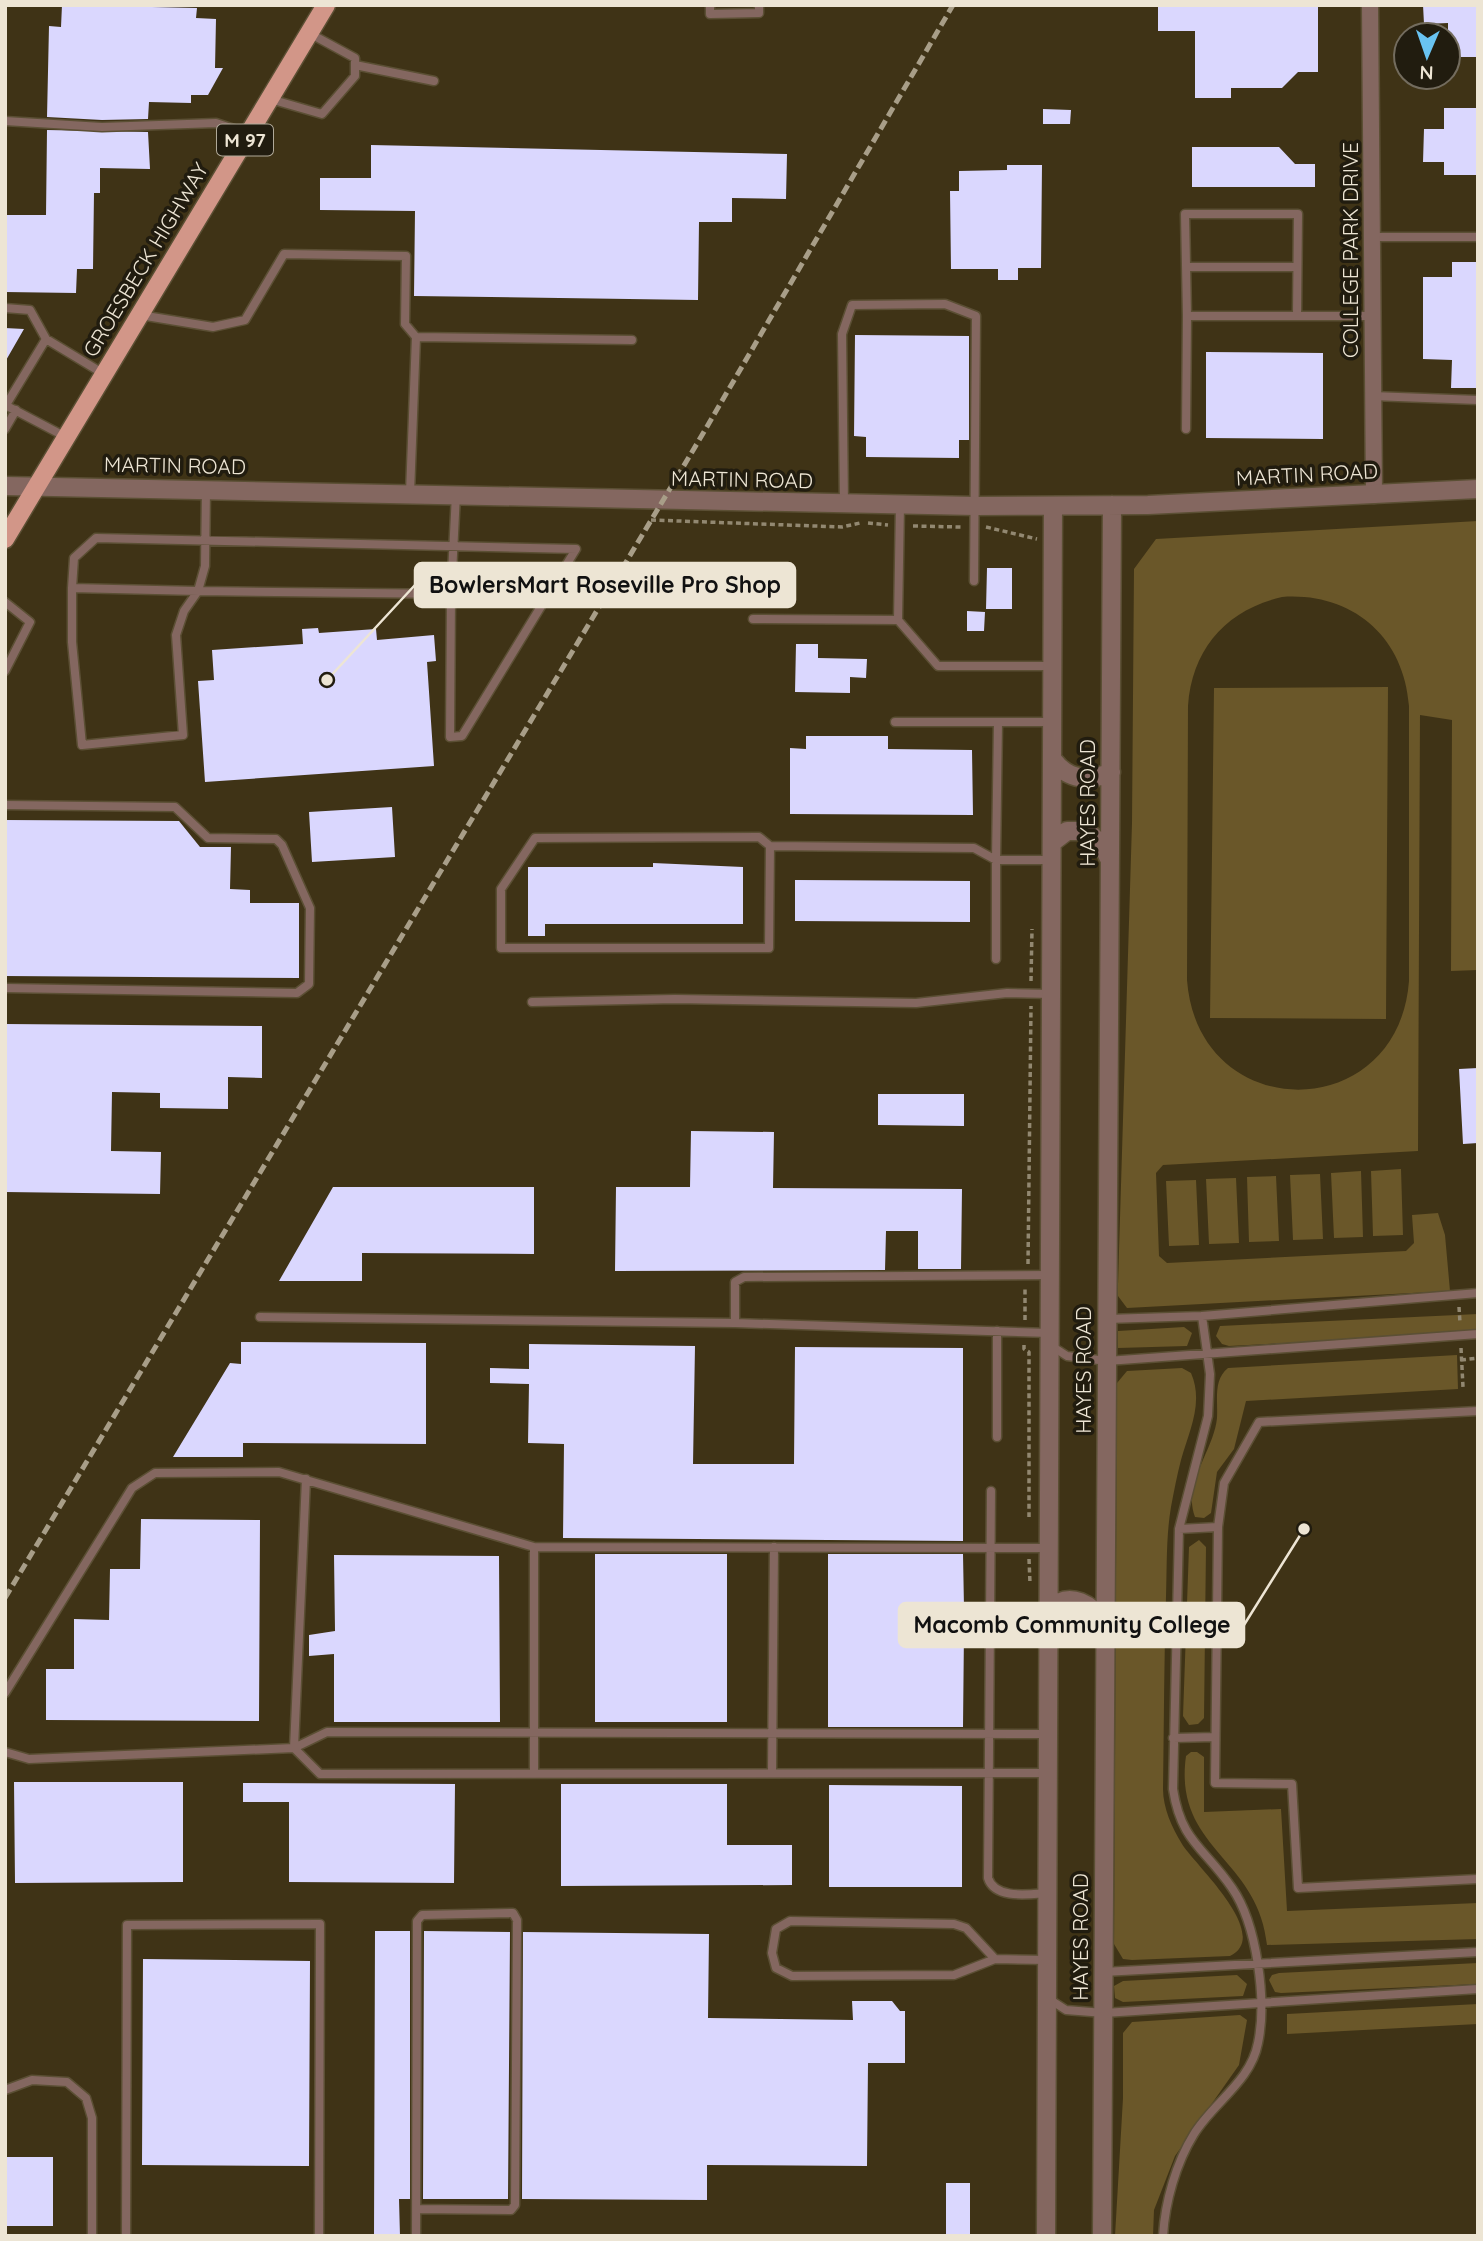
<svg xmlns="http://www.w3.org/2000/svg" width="1483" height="2241" font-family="Quicksand,sans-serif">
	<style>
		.green { fill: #6a5729; fill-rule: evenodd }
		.building { fill: #dad7fe }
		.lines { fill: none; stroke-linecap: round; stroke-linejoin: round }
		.service-casing { stroke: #5b4f34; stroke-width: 11 }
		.minor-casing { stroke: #5b4f34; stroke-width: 19 }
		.tertiary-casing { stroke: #5b4f34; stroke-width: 21 }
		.primary-casing { stroke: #5b4f34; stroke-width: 21 }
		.path { stroke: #928871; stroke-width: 3.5; stroke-dasharray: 5 3.5; stroke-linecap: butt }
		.service { stroke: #846760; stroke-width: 8 }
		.minor { stroke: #846760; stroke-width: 16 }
		.tertiary { stroke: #846760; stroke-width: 18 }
		.primary { stroke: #d29688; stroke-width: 18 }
		.rail { stroke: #a89e88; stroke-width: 5; stroke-dasharray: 10 5; stroke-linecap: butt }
		.labels { text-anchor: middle; stroke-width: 7; stroke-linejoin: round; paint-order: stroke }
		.shield { fill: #211c0f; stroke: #b0a999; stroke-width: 2 }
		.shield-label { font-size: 19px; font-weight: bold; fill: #ede5d4 }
		.street-label { font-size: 21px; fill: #ede5d4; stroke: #211c0f }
		.leader { fill: none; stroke: #ede5d4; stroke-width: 2.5 }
		.callout-dot { fill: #ede5d4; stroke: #211c0f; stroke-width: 2.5 }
		.callout { fill: #ede5d4; stroke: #ede5d4; stroke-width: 2.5 }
		.callout-label { font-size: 23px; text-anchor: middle; font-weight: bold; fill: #111 }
	</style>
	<rect width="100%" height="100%" fill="#3f3316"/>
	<path class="green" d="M 1478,521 L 1478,970 L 1451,971 L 1452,720 L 1420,715 L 1418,1151 L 1163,1165 L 1156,1173 L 1159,1256 L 1167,1263 L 1406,1251 L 1414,1243 L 1412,1215 L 1438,1213 L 1445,1235 L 1450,1291 L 1127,1308 L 1118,1296 L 1118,1284 L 1132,823 L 1134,569 L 1156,539 ZM 1282,597 C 1351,592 1404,636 1409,706 L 1409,981 C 1398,1126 1198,1126 1187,980 L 1188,706 C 1192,649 1226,610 1282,597 Z
		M 1388,687 L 1386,1019 L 1210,1018 L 1214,688 Z
		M 1401,1169 L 1403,1235 L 1373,1236 L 1371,1171 Z
		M 1361,1171 L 1363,1237 L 1334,1238 L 1331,1173 Z
		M 1320,1174 L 1323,1239 L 1293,1240 L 1290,1175 Z
		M 1276,1176 L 1279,1241 L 1249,1242 L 1247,1177 Z
		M 1236,1178 L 1239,1243 L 1209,1244 L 1206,1179 Z
		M 1196,1180 L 1199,1245 L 1169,1246 L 1166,1181 Z
		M 1478,1314 L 1478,1333 L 1229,1346 L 1222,1344 L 1216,1336 L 1220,1326 Z
		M 1184,1327 L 1192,1333 L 1187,1346 L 1118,1348 L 1118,1331 Z
		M 1457,1355 L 1458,1389 L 1246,1401 L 1234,1449 L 1217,1472 L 1211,1513 L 1204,1518 L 1195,1517 C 1182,1484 1214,1450 1217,1418 C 1218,1400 1213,1380 1228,1368 Z
		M 1182,1368 L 1191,1373 C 1204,1403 1189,1431 1181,1460 C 1177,1475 1174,1491 1171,1507 C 1166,1536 1167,1568 1166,1597 C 1164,1661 1164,1725 1163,1789 C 1163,1808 1172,1828 1182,1844 C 1195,1865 1273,1935 1230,1956 L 1132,1960 L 1123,1959 L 1114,1944 L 1117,1383 L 1127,1371 Z
		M 1199,1540 L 1206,1547 L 1204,1718 L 1198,1724 L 1189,1725 L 1183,1716 L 1189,1547 Z
		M 1191,1752 L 1197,1752 L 1204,1757 L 1204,1812 L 1281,1809 L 1287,1911 L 1478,1903 L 1478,1939 L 1267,1945 C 1258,1857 1173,1849 1186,1756 Z
		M 1478,1963 L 1478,1984 L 1281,1993 L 1275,1992 L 1269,1980 L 1272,1975 L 1279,1973 Z
		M 1237,1975 L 1247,1984 L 1243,1996 L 1123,2002 L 1115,1998 L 1114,1986 L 1123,1981 Z
		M 1478,2004 L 1478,2024 L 1287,2034 L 1287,2014 Z
		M 1240,2015 L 1247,2020 L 1239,2065 L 1175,2156 L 1154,2210 L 1153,2236 L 1115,2236 L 1123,2098 L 1123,2033 L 1132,2022 Z"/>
	<path class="building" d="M 62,5 L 197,8 L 196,18 L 216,19 L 215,68 L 223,68 L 208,95 L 191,95 L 191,103 L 149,102 L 148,119 L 102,120 L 47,117 L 49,26 L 61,27 Z
		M 1158,5 L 1318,5 L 1318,72 L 1298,72 L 1282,88 L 1231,88 L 1231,98 L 1195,98 L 1195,31 L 1158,31 Z
		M 1423,5 L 1478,5 L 1478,57 L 1448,57 L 1448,23 L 1424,24 Z
		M 1444,108 L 1478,108 L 1478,175 L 1444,175 L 1444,162 L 1423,162 L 1424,129 L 1444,129 Z
		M 1043,109 L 1071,110 L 1070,124 L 1043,124 Z
		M 47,130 L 148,132 L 150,169 L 100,168 L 100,193 L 94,193 L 93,269 L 77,269 L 76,293 L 5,292 L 5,215 L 46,215 Z
		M 371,145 L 787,154 L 786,199 L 732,198 L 732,222 L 699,222 L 698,300 L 414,296 L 415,211 L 320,210 L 320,178 L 371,178 Z
		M 1192,147 L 1279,147 L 1295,164 L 1315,164 L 1315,187 L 1192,187 Z
		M 1007,165 L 1042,165 L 1041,268 L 1018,268 L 1018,280 L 998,280 L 998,269 L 951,269 L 950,191 L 959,191 L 959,171 L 1007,170 Z
		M 1452,262 L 1478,262 L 1478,388 L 1451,388 L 1452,360 L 1423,359 L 1423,277 L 1452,277 Z
		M 5,328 L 24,329 L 5,362 Z
		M 855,335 L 969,336 L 969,440 L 959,440 L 959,458 L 866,457 L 866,437 L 854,436 Z
		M 1206,352 L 1323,353 L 1323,439 L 1206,438 Z
		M 987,568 L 1012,568 L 1012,609 L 986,609 Z
		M 967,611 L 985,612 L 984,631 L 967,631 Z
		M 318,628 L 319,633 L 376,629 L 377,640 L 434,635 L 436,661 L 427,662 L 434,766 L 205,782 L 198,681 L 214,680 L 212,650 L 303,644 L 302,629 Z
		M 796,644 L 818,644 L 818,658 L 867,659 L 866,678 L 850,677 L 850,693 L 795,692 Z
		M 806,736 L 888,736 L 888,749 L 972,750 L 973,815 L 790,814 L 790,748 L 806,749 Z
		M 392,807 L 395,857 L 312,862 L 309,812 Z
		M 5,820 L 179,821 L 200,847 L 231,847 L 230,889 L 250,890 L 250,903 L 299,903 L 299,978 L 5,976 Z
		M 653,863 L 743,867 L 743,924 L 545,924 L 545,936 L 528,936 L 528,867 L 653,867 Z
		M 795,880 L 970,881 L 970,922 L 795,921 Z
		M 5,1024 L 262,1026 L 262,1078 L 228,1077 L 228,1109 L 160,1108 L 160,1093 L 112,1092 L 111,1151 L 161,1152 L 160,1194 L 5,1192 Z
		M 1478,1068 L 1478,1143 L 1463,1144 L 1459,1069 Z
		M 878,1094 L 964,1094 L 964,1126 L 878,1125 Z
		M 691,1131 L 774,1132 L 773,1188 L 962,1189 L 961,1269 L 918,1269 L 918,1231 L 886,1231 L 885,1270 L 615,1271 L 616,1187 L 690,1187 Z
		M 333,1187 L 534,1187 L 534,1254 L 362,1253 L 362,1281 L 279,1281 Z
		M 241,1342 L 426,1343 L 426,1444 L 243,1443 L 243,1457 L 173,1457 L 230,1363 L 241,1364 Z
		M 529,1344 L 695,1346 L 693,1464 L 794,1464 L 795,1347 L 963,1348 L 963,1541 L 563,1538 L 564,1444 L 528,1443 L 529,1384 L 490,1383 L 490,1368 L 529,1369 Z
		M 141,1519 L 260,1520 L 259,1721 L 46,1720 L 46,1669 L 74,1669 L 74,1619 L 109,1620 L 110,1569 L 140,1569 Z
		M 595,1554 L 727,1554 L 727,1722 L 595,1722 Z
		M 828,1554 L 963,1554 L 964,1608 L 976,1608 L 976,1624 L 971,1624 L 971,1630 L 964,1630 L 963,1727 L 828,1727 Z
		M 334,1555 L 499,1556 L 500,1722 L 334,1722 L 334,1654 L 309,1656 L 309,1635 L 335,1631 Z
		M 14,1782 L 183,1782 L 183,1882 L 15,1883 Z
		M 243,1783 L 455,1784 L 454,1883 L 289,1882 L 289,1802 L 243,1802 Z
		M 561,1784 L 727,1784 L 727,1845 L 792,1845 L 792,1885 L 561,1886 Z
		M 829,1785 L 962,1786 L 962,1887 L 829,1887 Z
		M 375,1931 L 410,1931 L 410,2199 L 399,2199 L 400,2236 L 374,2236 Z
		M 424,1931 L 510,1932 L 508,2199 L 423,2199 Z
		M 523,1932 L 709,1934 L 708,2018 L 853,2020 L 852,2001 L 892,2001 L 900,2011 L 905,2011 L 905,2063 L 868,2063 L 867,2166 L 707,2165 L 707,2200 L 522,2199 Z
		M 143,1959 L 310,1961 L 309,2166 L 142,2165 Z
		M 5,2157 L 53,2157 L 53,2226 L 5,2226 Z
		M 946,2183 L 970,2183 L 970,2236 L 946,2236 Z"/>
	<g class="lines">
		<g class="service-casing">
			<path id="service" d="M 710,5 L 710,14 L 759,13 L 759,5
				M 355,65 L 434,81
				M 270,99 L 322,114 L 355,76 L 355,58 L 309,33
				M 5,121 L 102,127 L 216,123 L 249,134
				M 1373,237 L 1478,237
				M 1186,267 L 1297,267
				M 5,308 L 30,310 L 46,339
				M 140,315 L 213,327 L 245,320 L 284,254 L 406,256 L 405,324 L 416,337
				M 1187,316 L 1185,214 L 1298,214 L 1297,315
				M 1372,396 L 1478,400
				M 5,405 L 66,437
				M 6,405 L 46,339 L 104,374
				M 5,429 L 16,410
				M 1186,429 L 1187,316 L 1372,316
				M 206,489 L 205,566 L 198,591 L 184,611 L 176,635 L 183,735 L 82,745 L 72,642 L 72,588 L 198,591 L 451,594 L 456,494
				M 410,493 L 416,337 L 632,340
				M 844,504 L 842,334 L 852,305 L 945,304 L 976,316 L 974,581
				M 900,505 L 898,620 L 938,666 L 1052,666
				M 72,588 L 74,558 L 96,538 L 576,549 L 462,736 L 450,737 L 451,594
				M 5,602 L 30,622 L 5,671
				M 753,619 L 898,620
				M 895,722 L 998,722
				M 1053,722 L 998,722 L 996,860 L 1053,860
				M 5,805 L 175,807 L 208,838 L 276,839 L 282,845 L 310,908 L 309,984 L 297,993 L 5,988
				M 770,846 L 769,948 L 501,948 L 501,889 L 535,838 L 759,837 L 770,846 L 974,848 L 996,860 L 996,959
				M 532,1002 L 675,999 L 916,1003 L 1007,993 L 1052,994
				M 260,1317 L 735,1323 L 1050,1333
				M 1107,1319 L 1202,1316 L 1478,1293
				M 735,1323 L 735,1282 L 744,1277 L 1051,1275
				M 997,1331 L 997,1437
				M 1050,1345 L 1067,1356 L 1107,1361 L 1478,1334
				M 991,1491 L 988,1878 C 995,1900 1030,1894 1048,1893
				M 1218,1527 L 1215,1783 L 1292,1784 L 1298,1888 L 1478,1879
				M 1179,1529 L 1218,1527 L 1224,1483 L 1259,1422 L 1478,1411
				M 5,1693 L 132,1488 L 155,1473 L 279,1472 L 534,1547 L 1050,1548
				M 1048,1734 L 327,1732 L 294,1748 L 320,1774 L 1048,1773
				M 1173,1738 L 1215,1737
				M 5,1752 L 29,1759 L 294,1748 L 306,1479
				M 772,1771 L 774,1547
				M 534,1772 L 534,1547
				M 995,1959 L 966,1928 L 954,1924 L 790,1921 L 776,1929 L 772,1953 L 776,1968 L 792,1976 L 954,1975 L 995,1959 L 1048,1960
				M 1103,1972 L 1478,1952
				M 1049,1999 L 1066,2010 L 1104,2013 L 1478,1989
				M 5,2090 L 32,2080 L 67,2082 L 86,2098 L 92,2118 L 92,2236
				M 126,2236 L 127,1925 L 320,1924 L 319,2236
				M 416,2236 L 417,1921 L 422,1915 L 513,1913 L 517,1920 L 515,2205 L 511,2210 L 416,2209
				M 1163,2236 C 1165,2202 1176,2163 1194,2134 C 1213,2103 1251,2081 1258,2043 C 1267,2001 1257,1924 1232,1888 C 1205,1848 1181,1842 1173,1789 L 1179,1529 L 1208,1416 L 1210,1374 L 1202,1316"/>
		</g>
		<g class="minor-casing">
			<path id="minor" d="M 1370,5 L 1374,495"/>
		</g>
		<g class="tertiary-casing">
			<path id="tertiary" d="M 5,486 L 975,506 L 1148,505 L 1478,489
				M 1054,761 C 1068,780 1090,782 1111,772
				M 1054,841 L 1067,831 L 1087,831 L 1104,847 L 1108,857
				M 1049,1610 C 1070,1589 1093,1605 1106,1625
				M 1046,2236 L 1053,506
				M 1102,2236 L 1112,505"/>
		</g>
		<g class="primary-casing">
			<path id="primary" d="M 5,539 L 326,5"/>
		</g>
		<path class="path" d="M 651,520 L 842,527 L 860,523
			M 868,523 L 888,525
			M 913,526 L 961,527
			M 986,527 L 1037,539
			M 1031,981 L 1032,929
			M 1028,1264 L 1031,1006
			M 1459,1307 L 1460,1323
			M 1025,1320 L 1025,1286
			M 1024,1345 L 1024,1349 L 1029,1352 L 1029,1517
			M 1461,1348 L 1463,1387
			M 1461,1360 L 1478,1358
			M 1029,1559 L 1030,1583"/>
		<use href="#service" class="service"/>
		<use href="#minor" class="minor"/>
		<use href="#tertiary" class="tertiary"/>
		<use href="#primary" class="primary"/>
		<path class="rail" d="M 5,1598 L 698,442 L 953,5"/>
	</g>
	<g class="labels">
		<rect class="shield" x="217" y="124.5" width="56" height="31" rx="5"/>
		<g class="shield-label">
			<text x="245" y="147">M 97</text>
		</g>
		<g class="street-label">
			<text transform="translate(1351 250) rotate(-90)" y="7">COLLEGE PARK DRIVE</text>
			<text transform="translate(146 260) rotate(-59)" y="7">GROESBECK HIGHWAY</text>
			<text transform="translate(175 466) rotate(1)" y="7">MARTIN ROAD</text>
			<text transform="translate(1307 475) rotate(-3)" y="7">MARTIN ROAD</text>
			<text transform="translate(742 480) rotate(1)" y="7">MARTIN ROAD</text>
			<text transform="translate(1088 803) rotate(-90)" y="7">HAYES ROAD</text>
			<text transform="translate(1084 1370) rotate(-90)" y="7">HAYES ROAD</text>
			<text transform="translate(1081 1937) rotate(-90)" y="7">HAYES ROAD</text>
		</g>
	</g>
	<path class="leader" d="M327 680L415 585M1304 1529L1244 1625"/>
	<g class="callout-dot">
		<circle cx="327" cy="680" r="7"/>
		<circle cx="1304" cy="1529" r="7"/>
	</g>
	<g class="callout">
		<rect x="415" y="563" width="380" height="44" rx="7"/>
		<rect x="899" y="1603" width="345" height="44" rx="7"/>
	</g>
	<g class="callout-label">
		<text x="605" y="593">BowlersMart Roseville Pro Shop</text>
		<text x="1072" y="1633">Macomb Community College</text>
	</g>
	<rect width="1483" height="2241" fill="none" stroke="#ede5d4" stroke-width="14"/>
	<g transform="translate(1427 56) rotate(182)"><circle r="33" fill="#211c0f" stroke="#736c5e" stroke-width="2"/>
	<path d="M0-5L12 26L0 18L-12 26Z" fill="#69c3f1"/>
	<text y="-10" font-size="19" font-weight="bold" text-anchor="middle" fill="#ede5d4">N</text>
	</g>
</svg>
